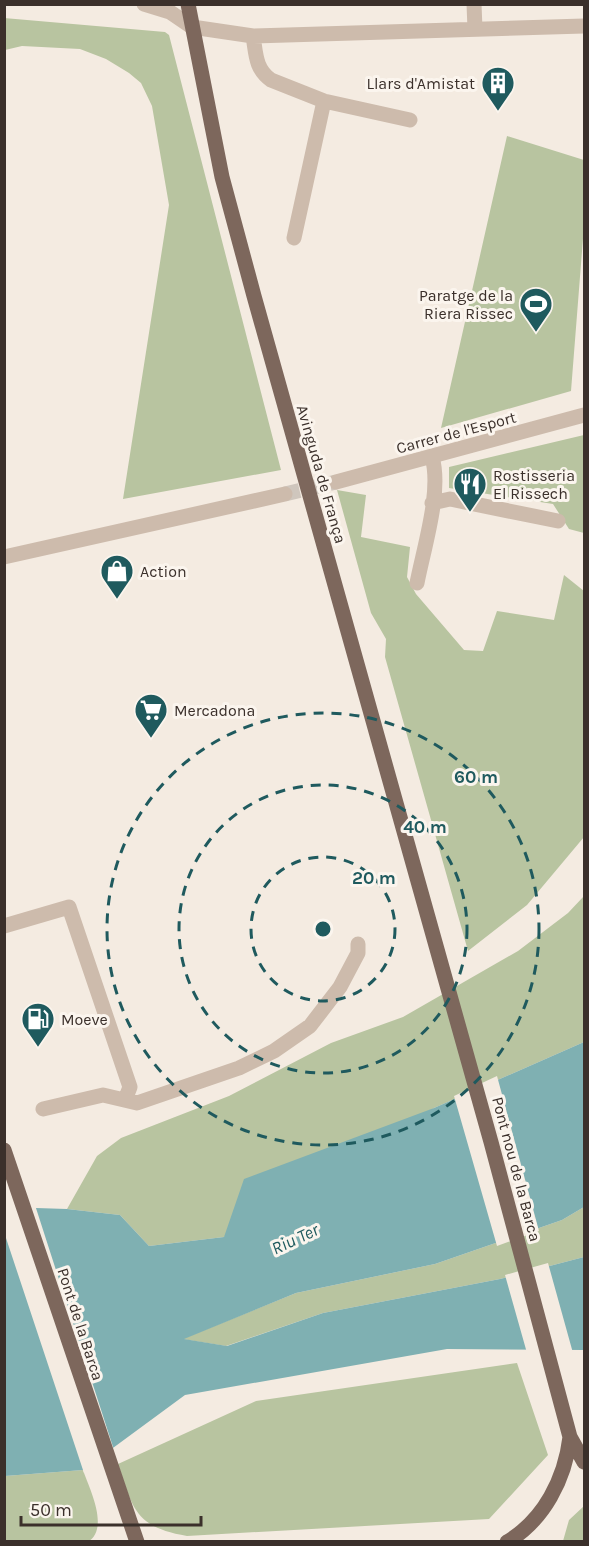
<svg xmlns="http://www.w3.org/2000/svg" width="589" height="1546" font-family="Karla,sans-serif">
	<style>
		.green { fill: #b8c4a0 }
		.water { fill: #7fb0b2 }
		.pier { fill: #f4ebe1 }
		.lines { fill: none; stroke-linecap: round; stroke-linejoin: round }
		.minor-tunnel { stroke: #cfc6bd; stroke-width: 15; stroke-dasharray: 15 8; stroke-linecap: butt }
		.minor { stroke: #cdbbac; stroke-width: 15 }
		.major { stroke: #7d675c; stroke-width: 15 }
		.ring { fill: none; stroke: #1f5a5e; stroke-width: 3; stroke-dasharray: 10 8 }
		.labels { text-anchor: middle; stroke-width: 6; stroke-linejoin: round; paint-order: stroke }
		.poi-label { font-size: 16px; fill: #3b302b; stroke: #fbf5ee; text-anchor: start }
		.street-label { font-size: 16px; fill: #3b302b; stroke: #fbf5ee }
		.water-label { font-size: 18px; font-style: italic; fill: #1f5a5e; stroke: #fbf5ee }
		.centre { fill: #1f5a5e; stroke: #fbf5ee; stroke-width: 3 }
		.ring-label { font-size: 18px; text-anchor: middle; font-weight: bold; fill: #1f5a5e; stroke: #fbf5ee; stroke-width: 6; stroke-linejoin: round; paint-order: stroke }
	</style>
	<rect width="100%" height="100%" fill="#f4ebe1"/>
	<path class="green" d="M 4,18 L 165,32 L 169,35 L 281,470 L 123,499 L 169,205 L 152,106 L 141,83 L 129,73 L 106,59 L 80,49 L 22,46 L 5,50 Z
		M 507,136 L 584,160 L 584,226 L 571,391 L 441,428 Z
		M 584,435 L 584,533 L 569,529 L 553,504 L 449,488 L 449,467 Z
		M 337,490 L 366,495 L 361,537 L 410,547 L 407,577 L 416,594 L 464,650 L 483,651 L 497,611 L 554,620 L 564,575 L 584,591 L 584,837 L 527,905 L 468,951 L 385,657 L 386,639 L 371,613 Z
		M 584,896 L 584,1042 L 434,1108 L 224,1237 L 149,1246 L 120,1215 L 67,1209 L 97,1156 L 121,1138 L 229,1096 L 331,1043 L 403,1017 L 518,951 L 568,913 Z
		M 584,1207 L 584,1257 L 500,1279 L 323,1313 L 226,1346 L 182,1339 L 296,1293 L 435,1264 L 562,1220 Z
		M 517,1363 L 548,1455 L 489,1519 L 187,1536 C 135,1527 133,1509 118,1464 L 256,1401 Z
		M 83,1470 C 89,1488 110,1528 88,1542 L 5,1542 L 5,1476 Z
		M 584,1506 L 584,1541 L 563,1541 L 569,1520 Z"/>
	<path class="water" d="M 584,1042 L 584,1207 L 562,1220 L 435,1264 L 296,1293 L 184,1339 L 227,1346 L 323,1313 L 500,1279 L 584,1257 L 584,1350 L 447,1349 L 185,1395 L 83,1470 L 5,1476 L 5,1207 L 67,1209 L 120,1215 L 149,1246 L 224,1237 L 244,1179 L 434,1108 Z"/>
	<path class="pier" d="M 497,1076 L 539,1231 L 497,1246 L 454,1096 Z
		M 4,1204 L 35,1205 L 114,1450 L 84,1473 L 4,1232 Z
		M 548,1263 L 573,1353 L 527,1353 L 505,1275 Z"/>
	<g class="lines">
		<path class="minor-tunnel" d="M 285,494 L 336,482"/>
		<path class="minor" d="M 144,4 L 170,12 L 192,27 L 253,36 L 584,26
			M 474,4 L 475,29
			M 253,36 C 256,53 255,69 271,80 L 324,101 L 410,120
			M 294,238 L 324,101
			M 336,482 L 584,415
			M 432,503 L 450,499 L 558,521
			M 4,557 L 285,494
			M 417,583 C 424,547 442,491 432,457
			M 4,926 L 69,907 L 130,1087 L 125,1100
			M 43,1109 L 103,1095 L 137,1103 L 239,1068 L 274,1051 L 310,1026 L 340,987 L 358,953 L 358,944"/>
		<path class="major" d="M 188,4 L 222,177 L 254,296 L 491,1142 L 570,1437 L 584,1462
			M 4,1150 L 137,1542
			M 507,1542 C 544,1520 565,1479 570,1437"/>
	</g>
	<g class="ring">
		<circle cx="323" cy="929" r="72"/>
		<circle cx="323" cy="929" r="144"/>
		<circle cx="323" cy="929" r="216"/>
	</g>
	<defs>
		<g id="building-pin" transform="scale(1.725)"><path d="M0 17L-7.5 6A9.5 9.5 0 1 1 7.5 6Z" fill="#1f5a5e" stroke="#fbf5ee"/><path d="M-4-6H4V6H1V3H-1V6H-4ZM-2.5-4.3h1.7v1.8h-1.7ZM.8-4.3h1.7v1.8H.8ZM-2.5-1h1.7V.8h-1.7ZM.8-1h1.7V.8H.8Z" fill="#fff"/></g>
		<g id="stadium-pin" transform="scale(1.725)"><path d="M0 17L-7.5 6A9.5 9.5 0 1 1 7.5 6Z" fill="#1f5a5e" stroke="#fbf5ee"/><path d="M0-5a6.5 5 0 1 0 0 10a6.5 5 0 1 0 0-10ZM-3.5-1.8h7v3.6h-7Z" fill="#fff"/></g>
		<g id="restaurant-pin" transform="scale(1.725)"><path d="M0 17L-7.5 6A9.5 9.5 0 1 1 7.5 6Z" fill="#1f5a5e" stroke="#fbf5ee"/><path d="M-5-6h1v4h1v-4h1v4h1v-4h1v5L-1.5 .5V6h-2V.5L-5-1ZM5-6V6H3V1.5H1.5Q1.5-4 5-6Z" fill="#fff"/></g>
		<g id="shop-pin" transform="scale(1.725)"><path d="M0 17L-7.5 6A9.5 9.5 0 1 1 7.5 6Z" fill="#1f5a5e" stroke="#fbf5ee"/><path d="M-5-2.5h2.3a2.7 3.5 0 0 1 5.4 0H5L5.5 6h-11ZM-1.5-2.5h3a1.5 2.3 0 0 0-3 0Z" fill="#fff"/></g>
		<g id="supermarket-pin" transform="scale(1.725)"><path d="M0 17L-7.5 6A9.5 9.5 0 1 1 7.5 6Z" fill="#1f5a5e" stroke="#fbf5ee"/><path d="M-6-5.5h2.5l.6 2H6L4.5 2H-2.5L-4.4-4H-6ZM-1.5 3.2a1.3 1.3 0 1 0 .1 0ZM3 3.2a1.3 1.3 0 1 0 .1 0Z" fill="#fff"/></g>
		<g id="fuel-pin" transform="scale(1.725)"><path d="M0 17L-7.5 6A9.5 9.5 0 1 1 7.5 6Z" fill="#1f5a5e" stroke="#fbf5ee"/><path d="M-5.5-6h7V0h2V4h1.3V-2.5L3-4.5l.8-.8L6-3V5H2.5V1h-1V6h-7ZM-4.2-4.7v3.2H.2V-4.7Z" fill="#fff"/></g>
	</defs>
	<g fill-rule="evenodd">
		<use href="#building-pin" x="498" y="83"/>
		<use href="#stadium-pin" x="536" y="304"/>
		<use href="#restaurant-pin" x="470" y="484"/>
		<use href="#shop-pin" x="117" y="571"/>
		<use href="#supermarket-pin" x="151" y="710"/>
		<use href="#fuel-pin" x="38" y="1019"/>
	</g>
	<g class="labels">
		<g class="poi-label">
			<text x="475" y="89" text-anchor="end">Llars d'Amistat</text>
			<text x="513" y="301" text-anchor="end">Paratge de la<tspan x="513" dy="18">Riera Rissec</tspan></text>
			<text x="493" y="481">Rostisseria<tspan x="493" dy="18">El Rissech</tspan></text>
			<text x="140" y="577">Action</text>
			<text x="174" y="716">Mercadona</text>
			<text x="61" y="1025">Moeve</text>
		</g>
		<g class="street-label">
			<text transform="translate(456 432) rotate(-15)" y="6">Carrer de l'Esport</text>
			<text transform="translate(322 474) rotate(74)" y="6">Avinguda de França</text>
			<text transform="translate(517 1169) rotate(75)" y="6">Pont nou de la Barca</text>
			<text transform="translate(81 1324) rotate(72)" y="6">Pont de la Barca</text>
		</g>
		<g class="water-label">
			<text transform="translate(295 1239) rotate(-25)" y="6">Riu Ter</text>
		</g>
	</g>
	<circle cx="323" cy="929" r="9" class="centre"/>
	<g class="ring-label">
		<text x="476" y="783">60 m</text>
		<text x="425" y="833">40 m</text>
		<text x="374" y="884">20 m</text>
	</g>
	<rect width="589" height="1546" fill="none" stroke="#3b302b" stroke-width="12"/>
	<path d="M21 1516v9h180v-9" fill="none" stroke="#3b302b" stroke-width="3"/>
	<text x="30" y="1516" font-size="18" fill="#3b302b" stroke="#fbf5ee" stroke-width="4.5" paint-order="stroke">50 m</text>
</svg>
